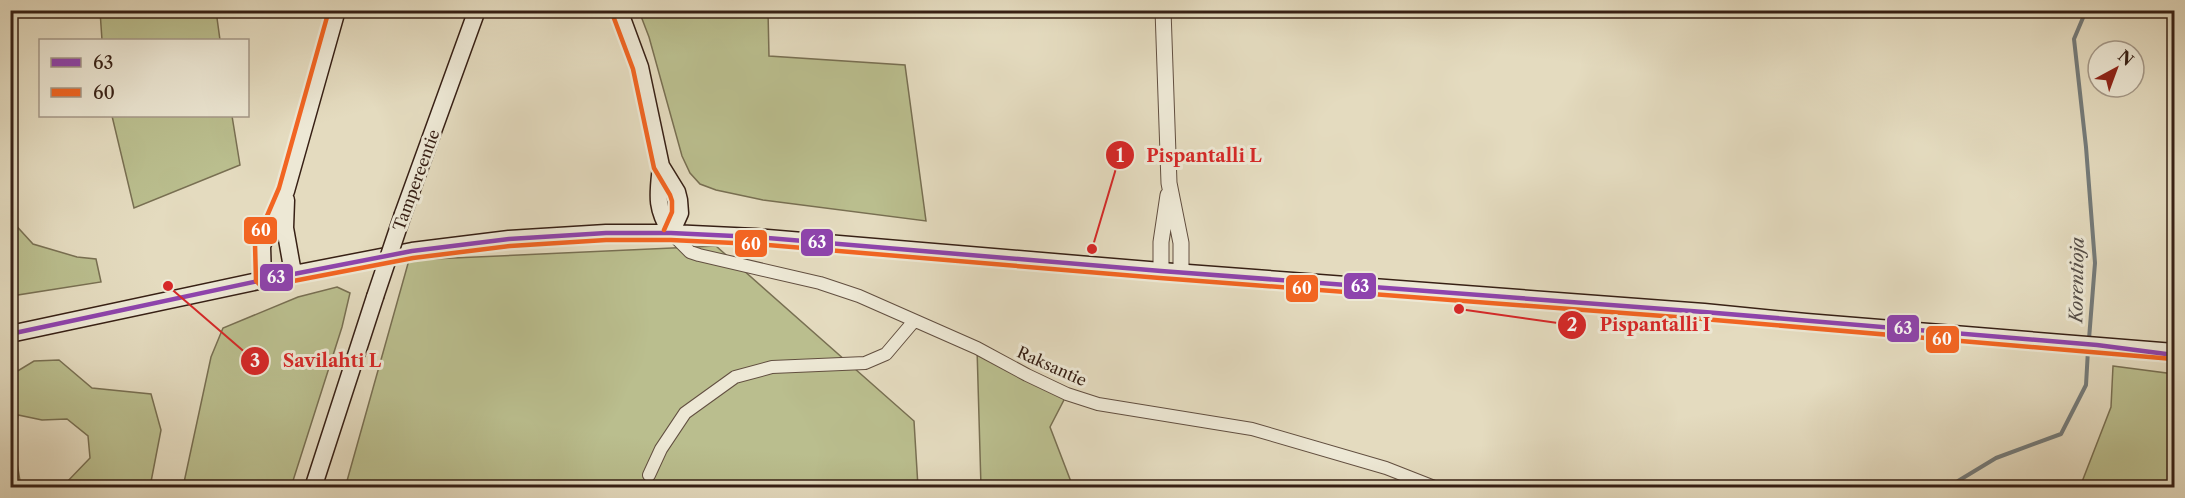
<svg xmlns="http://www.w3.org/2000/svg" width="2185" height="498" font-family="'Libre Caslon Text',serif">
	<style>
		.green { fill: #babe8e; stroke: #786f52; stroke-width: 1.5 }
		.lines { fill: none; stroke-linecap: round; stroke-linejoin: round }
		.stream { stroke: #747b7a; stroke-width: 4 }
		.minor-casing { stroke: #624f40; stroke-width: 14 }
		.tertiary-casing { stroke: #624f40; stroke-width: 17 }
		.secondary-casing { stroke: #372015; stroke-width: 19 }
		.minor { stroke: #ede8d5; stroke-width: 12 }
		.tertiary { stroke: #ede8d5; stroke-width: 15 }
		.secondary { stroke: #ede8d5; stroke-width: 16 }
		.secondary-bridge-casing { stroke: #372015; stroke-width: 19; stroke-linecap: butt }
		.secondary-bridge { stroke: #ede8d5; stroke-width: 16 }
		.bus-1-casing { stroke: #ede8d5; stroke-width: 9 }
		.bus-2-casing { stroke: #ede8d5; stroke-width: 9 }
		.bus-1 { stroke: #8e44ad; stroke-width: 4.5 }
		.bus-2 { stroke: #f26522; stroke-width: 4.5 }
		.labels { text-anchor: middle; stroke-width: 6; stroke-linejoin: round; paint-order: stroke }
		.street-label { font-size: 16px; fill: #372015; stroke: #ede8d5 }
		.water-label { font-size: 18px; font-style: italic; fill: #554e48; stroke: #ede8d5 }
		.leader { fill: none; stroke: #d62828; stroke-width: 2 }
		.callout-dot { fill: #d62828; stroke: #ede8d5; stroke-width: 2 }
		.mark-label { font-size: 18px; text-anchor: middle; font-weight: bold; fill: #fff }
		.callout-label { font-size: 18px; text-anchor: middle; font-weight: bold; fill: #d62828; stroke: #ede8d5; stroke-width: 6; stroke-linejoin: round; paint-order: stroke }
		.line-badge { stroke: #ede8d5; stroke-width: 2 }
		.badge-label { font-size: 16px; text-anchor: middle; font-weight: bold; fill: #fff }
	</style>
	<rect width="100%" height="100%" fill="#e4dbbf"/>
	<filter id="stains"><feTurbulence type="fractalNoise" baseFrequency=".00333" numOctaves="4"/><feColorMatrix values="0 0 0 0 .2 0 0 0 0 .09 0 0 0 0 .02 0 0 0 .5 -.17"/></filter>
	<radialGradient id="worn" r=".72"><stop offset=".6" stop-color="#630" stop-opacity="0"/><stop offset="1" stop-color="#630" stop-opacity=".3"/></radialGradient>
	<path class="green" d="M 100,11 L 100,10 L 224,11 L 217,18 L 220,40 L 102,40 Z
		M 639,11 L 768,11 L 769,56 L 905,65 L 926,221 L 763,200 L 716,190 L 700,184 L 690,173 L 682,156 L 649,37 Z
		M 112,116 L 232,116 L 240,165 L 134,208 Z
		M 11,220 L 33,244 L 77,257 L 96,259 L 101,282 L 11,296 Z
		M 716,246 L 914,421 L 918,487 L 345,488 L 409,260 Z
		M 337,287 L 350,293 L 342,327 L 291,487 L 183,487 L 211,357 L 223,328 L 298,297 Z
		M 977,348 L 1067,394 L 1050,427 L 1073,487 L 981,487 Z
		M 59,360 L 92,388 L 151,394 L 161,430 L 150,487 L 59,487 L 65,484 L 90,458 L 88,436 L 67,419 L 42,420 L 18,415 L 14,445 L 21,487 L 11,487 L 11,375 L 34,361 Z
		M 2113,366 L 2174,374 L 2174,487 L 2080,487 L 2111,407 Z"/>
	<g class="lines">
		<path class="stream" d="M 2089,339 L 2095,263 L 2086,147 L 2074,39 L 2085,13 L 2093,10
			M 1957,488 L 1958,481 L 1996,458 L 2061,434 L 2086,385 L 2088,350"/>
		<g class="minor-casing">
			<path id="minor" d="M 671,233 L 690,252 L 699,255 L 820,283 L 859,296 L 977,348 L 1027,375 L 1067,394 L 1098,404 L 1252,429 L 1386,468 L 1437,488
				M 649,475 L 661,449 L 685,413 L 735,377 L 772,367 L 865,363 L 886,354 L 914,321"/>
		</g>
		<g class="tertiary-casing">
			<path id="tertiary" d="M 1163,10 L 1169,183 L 1181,243 L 1181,273
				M 1161,271 L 1161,242 L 1168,195"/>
		</g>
		<g class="secondary-casing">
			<path id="secondary" d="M 619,10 L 640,67 L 661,166 L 677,192 L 679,200 L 680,213 L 671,233
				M 661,166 C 658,195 655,207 671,233
				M 286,200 L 285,228 L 293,273
				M 403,214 L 477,10
				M 263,280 L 262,246 L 286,191 L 337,10
				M 10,334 L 263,280 L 412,251 L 509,239 L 606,233 L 671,233 L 755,237 L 1161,271 L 1704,312 L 1806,322 L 2174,352
				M 313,488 L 375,297"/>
		</g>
		<use href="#minor" class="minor"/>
		<use href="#tertiary" class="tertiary"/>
		<use href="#secondary" class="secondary"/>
		<g class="secondary-bridge-casing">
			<path id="secondary-bridge" d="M 375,297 L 403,214"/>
		</g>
		<use href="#secondary-bridge" class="secondary-bridge"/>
		<g class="bus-1-casing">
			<path id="bus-1" d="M 10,334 L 263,280 L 412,251 L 509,239 L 606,233 L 671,233 L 755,237 L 1161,271 L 1704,312 L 2097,345 L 2174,355"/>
		</g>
		<g class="bus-2-casing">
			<path id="bus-2" d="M 329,10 L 279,188 L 255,244 L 256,281 L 262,287 L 413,258 L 510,246 L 606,240 L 671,240 L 755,244 L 1160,278 L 1703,319 L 2173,359
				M 612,13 L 633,69 L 654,168 L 670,195 L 672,201 L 672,212 L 664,230"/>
		</g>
		<use href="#bus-1" class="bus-1"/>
		<use href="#bus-2" class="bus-2"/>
	</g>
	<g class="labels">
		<g class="street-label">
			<text transform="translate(416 180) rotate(-70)" y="6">Tampereentie</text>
			<text transform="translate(1052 366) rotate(24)" y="6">Raksantie</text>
		</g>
		<g class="water-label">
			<text transform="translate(2077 280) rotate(-89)" y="6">Korentioja</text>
		</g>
	</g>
	<path class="leader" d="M1092 249L1120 155M1459 309L1572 325M168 286L255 361"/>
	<g class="callout-dot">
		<circle cx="1092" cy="249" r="6"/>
		<circle cx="1459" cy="309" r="6"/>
		<circle cx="168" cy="286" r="6"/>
		<circle cx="1120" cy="155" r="15"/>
		<circle cx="1572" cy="325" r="15"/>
		<circle cx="255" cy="361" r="15"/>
	</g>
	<g class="mark-label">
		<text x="1120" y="162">1</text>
		<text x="1572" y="331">2</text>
		<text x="255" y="367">3</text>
	</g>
	<g class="callout-label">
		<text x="1204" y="162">Pispantalli L</text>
		<text x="1655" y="331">Pispantalli I</text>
		<text x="332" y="367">Savilahti L</text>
	</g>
	<g class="line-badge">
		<rect x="243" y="216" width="35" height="29" rx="6" fill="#f26522"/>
		<rect x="800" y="228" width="34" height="29" rx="6" fill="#8e44ad"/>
		<rect x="734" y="229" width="34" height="29" rx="6" fill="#f26522"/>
		<rect x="259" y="263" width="35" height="29" rx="6" fill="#8e44ad"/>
		<rect x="1343" y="272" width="34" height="28" rx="6" fill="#8e44ad"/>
		<rect x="1285" y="274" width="34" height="29" rx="6" fill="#f26522"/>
		<rect x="1886" y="314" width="34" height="29" rx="6" fill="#8e44ad"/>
		<rect x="1925" y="325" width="35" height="29" rx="6" fill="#f26522"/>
	</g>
	<g class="badge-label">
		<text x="261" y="236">60</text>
		<text x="817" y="248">63</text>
		<text x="751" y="250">60</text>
		<text x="276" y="283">63</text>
		<text x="1360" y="292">63</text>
		<text x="1302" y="294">60</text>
		<text x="1903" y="334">63</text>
		<text x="1942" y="345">60</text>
	</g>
	<rect width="2185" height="498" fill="none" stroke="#e4dbbf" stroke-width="36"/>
	<rect x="12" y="12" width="2161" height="474" fill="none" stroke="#372015" stroke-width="3"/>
	<rect x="18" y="18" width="2149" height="462" fill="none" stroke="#372015" stroke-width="1.5"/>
	<rect x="39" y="39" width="210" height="78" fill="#ede8d5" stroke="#a49888" stroke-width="1.5"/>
	<rect x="51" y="58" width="30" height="9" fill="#8e44ad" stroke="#a49888" stroke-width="1.5"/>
	<text x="93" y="69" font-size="18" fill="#372015">63</text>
	<rect x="51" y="88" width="30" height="9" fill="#f26522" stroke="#a49888" stroke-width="1.5"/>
	<text x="93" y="99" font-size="18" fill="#372015">60</text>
	<g transform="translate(2116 69) rotate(41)"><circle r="28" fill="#ede8d5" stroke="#a49888" stroke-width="1.5"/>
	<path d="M0-4.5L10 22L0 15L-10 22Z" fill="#8f2418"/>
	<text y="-9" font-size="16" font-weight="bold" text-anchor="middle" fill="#372015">N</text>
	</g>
	<rect width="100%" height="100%" filter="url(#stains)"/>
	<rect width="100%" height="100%" fill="url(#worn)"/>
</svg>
